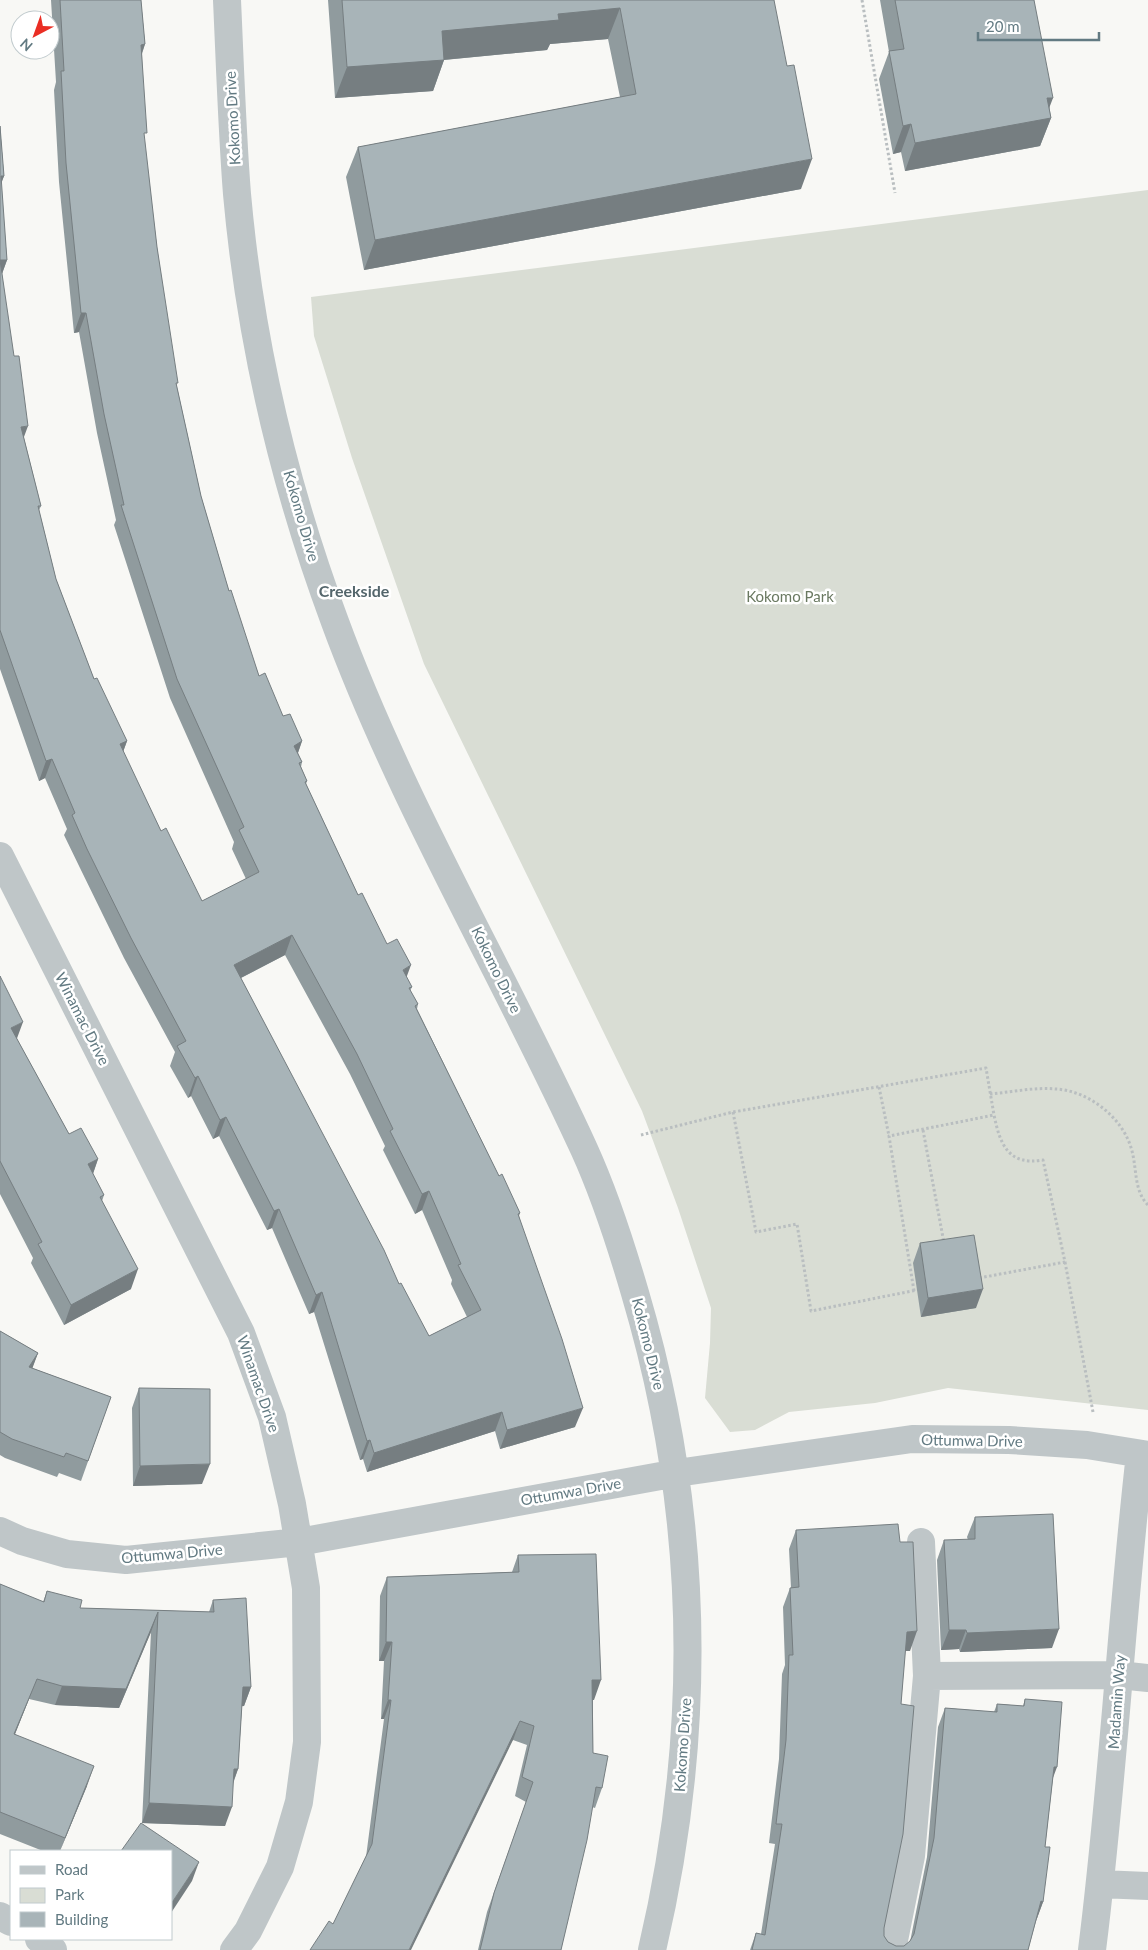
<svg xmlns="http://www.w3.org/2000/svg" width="1148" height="1950" font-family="Lato,sans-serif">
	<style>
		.green { fill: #d9ddd4 }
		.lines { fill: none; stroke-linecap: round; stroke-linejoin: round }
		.path { stroke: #b9bec0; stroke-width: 3; stroke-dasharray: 2.5 2.5; stroke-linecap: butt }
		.minor { stroke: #bfc6c8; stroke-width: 28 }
		.wall { fill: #909b9e; fill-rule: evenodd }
		.shaded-wall { fill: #767e81 }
		.building { fill: #a8b4b8; stroke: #767e81; fill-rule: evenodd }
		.labels { text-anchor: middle; stroke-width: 5; stroke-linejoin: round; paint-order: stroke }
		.street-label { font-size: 15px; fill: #627a82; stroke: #fff }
		.park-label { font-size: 15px; fill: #6a7961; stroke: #fff }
		.neighbourhood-label { font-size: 16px; font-weight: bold; fill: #54666c; stroke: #fff }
	</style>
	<rect width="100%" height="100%" fill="#f8f8f5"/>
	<path class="green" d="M 1148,190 L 1148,1410 L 948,1388 L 875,1403 L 789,1412 L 755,1430 L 730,1432 L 705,1398 L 710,1343 L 711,1308 L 678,1208 L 642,1111 L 424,664 L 352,458 L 314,336 L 311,297 Z"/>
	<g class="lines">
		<path class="path" d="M 862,0 L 895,193
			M 879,1087 L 889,1136
			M 990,1094 C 1012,1092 1035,1087 1056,1089 C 1090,1091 1124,1119 1132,1151 C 1137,1170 1134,1191 1148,1205
			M 733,1112 L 756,1232 L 797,1224 L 811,1311 L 917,1290
			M 923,1130 L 944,1243
			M 641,1135 L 733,1112 L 986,1068 L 994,1115
			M 1065,1262 L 1093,1412
			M 914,1291 L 889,1136 L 994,1115 C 1000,1144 1008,1166 1043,1160 L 1065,1262 L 979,1278"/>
		<path class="minor" d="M 227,0 C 230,65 232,130 237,194 C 250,340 284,485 335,622 C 402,804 503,972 584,1149 C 605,1195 621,1245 635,1293 C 700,1512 704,1729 652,1950
			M 0,856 L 241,1333 L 272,1417 L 292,1504 L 306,1588 L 307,1742 L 299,1802 L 280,1867 L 248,1931 L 234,1950
			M 0,1531 L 22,1541 L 67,1554 L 126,1560 L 299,1542 L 677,1473 L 912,1439 L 1009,1440 L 1087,1445 L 1148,1455
			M 927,1676 L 1119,1675 L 1148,1678
			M 1100,1884 L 1148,1886
			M 0,1916 L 11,1922
			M 39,1939 L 53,1950
			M 892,1950 L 911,1856 L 927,1676 L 921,1542
			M 1092,1950 C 1113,1785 1121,1619 1140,1454"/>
	</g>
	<path class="wall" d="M 51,0 L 141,0 L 145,44 L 142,54 L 144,140 L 157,247 L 177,387 L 201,496 L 229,591 L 259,676 L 283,716 L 302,741 L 298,753 L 302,762 L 301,767 L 307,781 L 306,784 L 358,895 L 412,987 L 410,991 L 418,1004 L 417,1009 L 499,1176 L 520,1213 L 519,1216 L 575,1427 L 500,1449 L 495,1431 L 367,1472 L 363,1459 L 360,1460 L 314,1312 L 309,1314 L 272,1228 L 267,1230 L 219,1136 L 213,1139 L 191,1096 L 188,1098 L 170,1066 L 175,1052 L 124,958 L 80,868 L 64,835 L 67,829 L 45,778 L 39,781 L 0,669 L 0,126 L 4,176 L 1,183 L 7,260 L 2,274 L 24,438 L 41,506 L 39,510 L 56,579 L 94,679 L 127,741 L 123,752 L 161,831 L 202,901 L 246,879 L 232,849 L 234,842 L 170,698 L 114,525 L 116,520 L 97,433 L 79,332 L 74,333 L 59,182 L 54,90 L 56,82 ZM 285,955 L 350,1074 L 385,1146 L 383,1150 L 415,1214 L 422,1210 L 452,1280 L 451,1284 L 467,1317 L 429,1336 L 399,1284 L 241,978 Z
		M 328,0 L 774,0 L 801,189 L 364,270 L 346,177 L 358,147 L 620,97 L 608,39 L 550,44 L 547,50 L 444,60 L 433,91 L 335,98 Z
		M 880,0 L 1034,0 L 1051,118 L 1040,146 L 905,171 L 901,152 L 893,154 L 879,79 L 889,52 Z
		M 0,976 L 17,1039 L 69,1134 L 98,1159 L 93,1174 L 104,1195 L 102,1201 L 131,1289 L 64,1325 L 31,1263 L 33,1258 L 0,1194 Z
		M 920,1243 L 976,1308 L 921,1317 L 913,1263 Z
		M 0,1331 L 38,1353 L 32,1368 L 111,1397 L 81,1481 L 59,1473 L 57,1477 L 5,1458 L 0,1455 Z
		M 139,1388 L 202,1484 L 133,1486 L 132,1408 Z
		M 975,1517 L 1052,1648 L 960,1652 L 959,1649 L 941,1650 L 937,1560 L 944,1540 L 968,1540 L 967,1537 Z
		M 796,1530 L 900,1542 L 910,1651 L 905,1651 L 884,1928 L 884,1936 L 888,1942 L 896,1946 L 904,1946 L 910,1942 L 927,1857 L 938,1727 L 945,1708 L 994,1712 L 997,1704 L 1023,1706 L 1025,1699 L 1053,1778 L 1045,1847 L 1043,1902 L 1036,1921 L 1028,1950 L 750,1950 L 756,1933 L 761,1934 L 775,1844 L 769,1843 L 779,1759 L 782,1674 L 785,1665 L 783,1607 L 790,1588 L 791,1588 L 789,1549 Z
		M 518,1555 L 594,1700 L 593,1700 L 593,1753 L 602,1788 L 595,1808 L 592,1807 L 561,1950 L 478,1950 L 487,1912 L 526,1802 L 515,1796 L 527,1745 L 513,1740 L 333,1924 L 366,1857 L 384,1719 L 381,1719 L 384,1661 L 379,1661 L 380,1596 L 387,1577 L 512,1572 Z
		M 0,1584 L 43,1602 L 47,1591 L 80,1608 L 209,1612 L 213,1600 L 251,1687 L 244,1706 L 242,1706 L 238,1769 L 233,1784 L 225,1826 L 142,1823 L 151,1632 L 119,1708 L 55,1705 L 29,1699 L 15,1734 L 87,1786 L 60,1851 L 43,1851 L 0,1834 Z"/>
	<path class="shaded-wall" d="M 620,8 L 608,39 L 550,44 L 547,50 L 432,61 L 444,60 L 433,91 L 335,98 L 347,67 L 442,31 L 558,14 Z
		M 145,44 L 138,64 L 141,45 Z
		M 1047,98 L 1053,98 L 1045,119 L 1051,118 L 1040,146 L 905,171 L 915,143 Z
		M 911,124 L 901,152 L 893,154 L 903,126 Z
		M 812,159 L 801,189 L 364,270 L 375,240 Z
		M 1,176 L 4,176 L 0,187 Z
		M 0,260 L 7,260 L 0,279 Z
		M 81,313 L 86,313 L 79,332 L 74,333 Z
		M 28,426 L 21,445 L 21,427 Z
		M 127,741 L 120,760 L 120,744 Z
		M 302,741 L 295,761 L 294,746 Z
		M 52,759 L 45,778 L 39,781 L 46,761 Z
		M 292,935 L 285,955 L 227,985 L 234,965 Z
		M 411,965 L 404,984 L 403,970 Z
		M 23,1022 L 16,1041 L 11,1028 Z
		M 198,1076 L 191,1096 L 188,1098 L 195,1078 Z
		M 226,1117 L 219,1136 L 213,1139 L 220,1120 Z
		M 98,1159 L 91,1179 L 88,1164 Z
		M 429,1191 L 422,1210 L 415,1214 L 422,1194 Z
		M 279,1209 L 272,1228 L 267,1230 L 274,1211 Z
		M 138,1269 L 131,1289 L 64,1325 L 71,1305 Z
		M 983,1289 L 976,1308 L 921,1317 L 928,1298 Z
		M 322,1292 L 314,1312 L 309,1314 L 316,1295 Z
		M 38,1353 L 31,1372 L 29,1367 Z
		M 583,1408 L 575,1427 L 500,1449 L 507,1430 Z
		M 502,1412 L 495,1431 L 367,1472 L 374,1453 Z
		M 370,1440 L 363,1459 L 360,1460 L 367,1441 Z
		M 210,1464 L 202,1484 L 133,1486 L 140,1466 Z
		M 158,1612 L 151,1632 L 119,1708 L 55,1705 L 62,1686 Z
		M 1059,1629 L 1052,1648 L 960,1652 L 967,1633 Z
		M 949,1630 L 966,1630 L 959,1649 L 941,1650 Z
		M 917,1631 L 910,1651 L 900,1651 L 907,1632 Z
		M 386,1642 L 392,1642 L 384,1661 L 379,1661 Z
		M 37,1679 L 7,1754 L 14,1734 Z
		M 592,1680 L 601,1680 L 594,1700 L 585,1699 Z
		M 243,1687 L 251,1687 L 244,1706 L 236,1707 Z
		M 388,1700 L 391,1700 L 384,1719 L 381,1719 Z
		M 520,1721 L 513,1740 L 411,1950 L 409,1950 Z
		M 94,1766 L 87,1786 L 60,1851 L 65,1838 Z
		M 1054,1767 L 1057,1767 L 1050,1786 Z
		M 234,1769 L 238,1769 L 231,1788 Z
		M 149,1803 L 232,1807 L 225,1826 L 142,1823 Z
		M 199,1862 L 192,1881 L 171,1913 L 171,1904 Z
		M 1041,1901 L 1043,1902 L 1036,1921 Z"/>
	<path class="building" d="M 60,0 L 141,0 L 145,44 L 141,45 L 147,133 L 144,133 L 157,247 L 178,383 L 176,383 L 201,496 L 229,591 L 231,590 L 259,676 L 265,673 L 283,716 L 290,714 L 302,741 L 294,746 L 302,762 L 299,763 L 307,781 L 305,782 L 358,895 L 362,893 L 387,944 L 397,939 L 411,965 L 403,970 L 412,987 L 409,988 L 418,1004 L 415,1006 L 499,1176 L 502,1174 L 520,1213 L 518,1214 L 562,1339 L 583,1408 L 507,1430 L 502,1412 L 374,1453 L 370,1440 L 367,1441 L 322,1292 L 316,1295 L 279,1209 L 274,1211 L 226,1117 L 220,1120 L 198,1076 L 195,1078 L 177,1046 L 186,1041 L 131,938 L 87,849 L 72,815 L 75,813 L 52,759 L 46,761 L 0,630 L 0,126 L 4,176 L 1,176 L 7,260 L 0,260 L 14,356 L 19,356 L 28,426 L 21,427 L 41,506 L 38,506 L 56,579 L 94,679 L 97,678 L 127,741 L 120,744 L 161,831 L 166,828 L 202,901 L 259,872 L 239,830 L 244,827 L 177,679 L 121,505 L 124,505 L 104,414 L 86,313 L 81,313 L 66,163 L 61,71 L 64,71 ZM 292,935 L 357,1054 L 393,1129 L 390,1131 L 422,1194 L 429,1191 L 461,1264 L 458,1265 L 481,1310 L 429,1336 L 401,1283 L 399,1284 L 384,1250 L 234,965 Z
		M 342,0 L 774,0 L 787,66 L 794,65 L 812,159 L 375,240 L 358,147 L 636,94 L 620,8 L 558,14 L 559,20 L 442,31 L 444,60 L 347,67 Z
		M 895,0 L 1034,0 L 1053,98 L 1047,98 L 1051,118 L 915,143 L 911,124 L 903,126 L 889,51 L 904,49 Z
		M 0,976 L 23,1022 L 11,1028 L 69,1134 L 81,1128 L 98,1159 L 88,1164 L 104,1195 L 100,1197 L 138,1269 L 71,1305 L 38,1244 L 42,1242 L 0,1161 Z
		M 974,1235 L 983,1289 L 928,1298 L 920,1243 Z
		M 0,1331 L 38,1353 L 29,1367 L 111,1397 L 88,1461 L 66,1453 L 64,1457 L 12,1439 L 0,1432 Z
		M 139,1388 L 210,1389 L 210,1464 L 140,1466 Z
		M 1053,1514 L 1059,1629 L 967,1633 L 966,1630 L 949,1630 L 944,1540 L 975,1539 L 975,1517 Z
		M 898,1524 L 900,1542 L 913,1542 L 917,1631 L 907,1632 L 901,1704 L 914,1706 L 903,1834 L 884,1928 L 884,1936 L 888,1942 L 896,1946 L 904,1946 L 910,1941 L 914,1934 L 934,1838 L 945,1708 L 997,1712 L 997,1704 L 1024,1706 L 1025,1699 L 1062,1702 L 1057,1767 L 1054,1767 L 1045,1847 L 1050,1847 L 1043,1902 L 1041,1901 L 1028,1950 L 752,1950 L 756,1933 L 765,1935 L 782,1824 L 776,1824 L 786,1740 L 789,1655 L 793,1655 L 790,1588 L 799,1587 L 796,1530 Z
		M 596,1554 L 601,1680 L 592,1680 L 593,1753 L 608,1756 L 602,1788 L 596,1787 L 587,1840 L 561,1950 L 480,1950 L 494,1893 L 533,1782 L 522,1777 L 534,1726 L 520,1721 L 409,1950 L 310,1950 L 329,1921 L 333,1924 L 372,1844 L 391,1700 L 388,1700 L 392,1642 L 386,1642 L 387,1577 L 519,1572 L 518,1555 Z
		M 0,1584 L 44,1602 L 47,1591 L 82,1600 L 80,1608 L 214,1612 L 213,1600 L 246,1598 L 251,1687 L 243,1687 L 238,1769 L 234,1769 L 232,1807 L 149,1803 L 158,1612 L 126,1689 L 62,1686 L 37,1679 L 14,1734 L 94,1766 L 65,1838 L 0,1812 Z
		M 141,1823 L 199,1862 L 171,1904 L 171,1851 L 121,1851 Z"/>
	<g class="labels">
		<g class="street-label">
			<text transform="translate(233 118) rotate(-93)" y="5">Kokomo Drive</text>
			<text transform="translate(301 516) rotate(74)" y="5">Kokomo Drive</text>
			<text transform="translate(496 970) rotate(64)" y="5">Kokomo Drive</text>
			<text transform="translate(82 1019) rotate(63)" y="5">Winamac Drive</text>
			<text transform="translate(648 1344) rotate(76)" y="5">Kokomo Drive</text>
			<text transform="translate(258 1384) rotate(71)" y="5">Winamac Drive</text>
			<text transform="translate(972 1441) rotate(1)" y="5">Ottumwa Drive</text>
			<text transform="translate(571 1492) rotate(-10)" y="5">Ottumwa Drive</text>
			<text transform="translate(172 1554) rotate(-5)" y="5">Ottumwa Drive</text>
			<text transform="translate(1117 1702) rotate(-86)" y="5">Madamin Way</text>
			<text transform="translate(683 1745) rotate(-86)" y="5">Kokomo Drive</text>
		</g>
		<g class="park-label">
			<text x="790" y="602">Kokomo Park</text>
		</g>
		<g class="neighbourhood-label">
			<text x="354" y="597">Creekside</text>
		</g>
	</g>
	<rect x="10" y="1850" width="162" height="90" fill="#ffffff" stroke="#c0cacd"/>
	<rect x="20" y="1866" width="25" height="8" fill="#bfc6c8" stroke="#c0cacd"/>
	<text x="55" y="1875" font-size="15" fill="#627a82">Road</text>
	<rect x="20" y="1888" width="25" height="15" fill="#d9ddd4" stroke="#c0cacd"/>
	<text x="55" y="1900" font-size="15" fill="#627a82">Park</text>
	<rect x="20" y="1912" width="25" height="15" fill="#a8b4b8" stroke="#c0cacd"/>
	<text x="55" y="1925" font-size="15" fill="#627a82">Building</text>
	<g transform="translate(35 35) rotate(221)"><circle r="24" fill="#ffffff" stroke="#c0cacd"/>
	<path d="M0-4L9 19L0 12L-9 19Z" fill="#ea2e24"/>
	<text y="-8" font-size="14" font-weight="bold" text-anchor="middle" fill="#627a82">N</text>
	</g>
	<path d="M978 32v8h121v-8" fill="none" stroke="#627a82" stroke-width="2.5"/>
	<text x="986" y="32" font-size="15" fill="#627a82" stroke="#ffffff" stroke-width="4" paint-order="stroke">20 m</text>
</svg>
